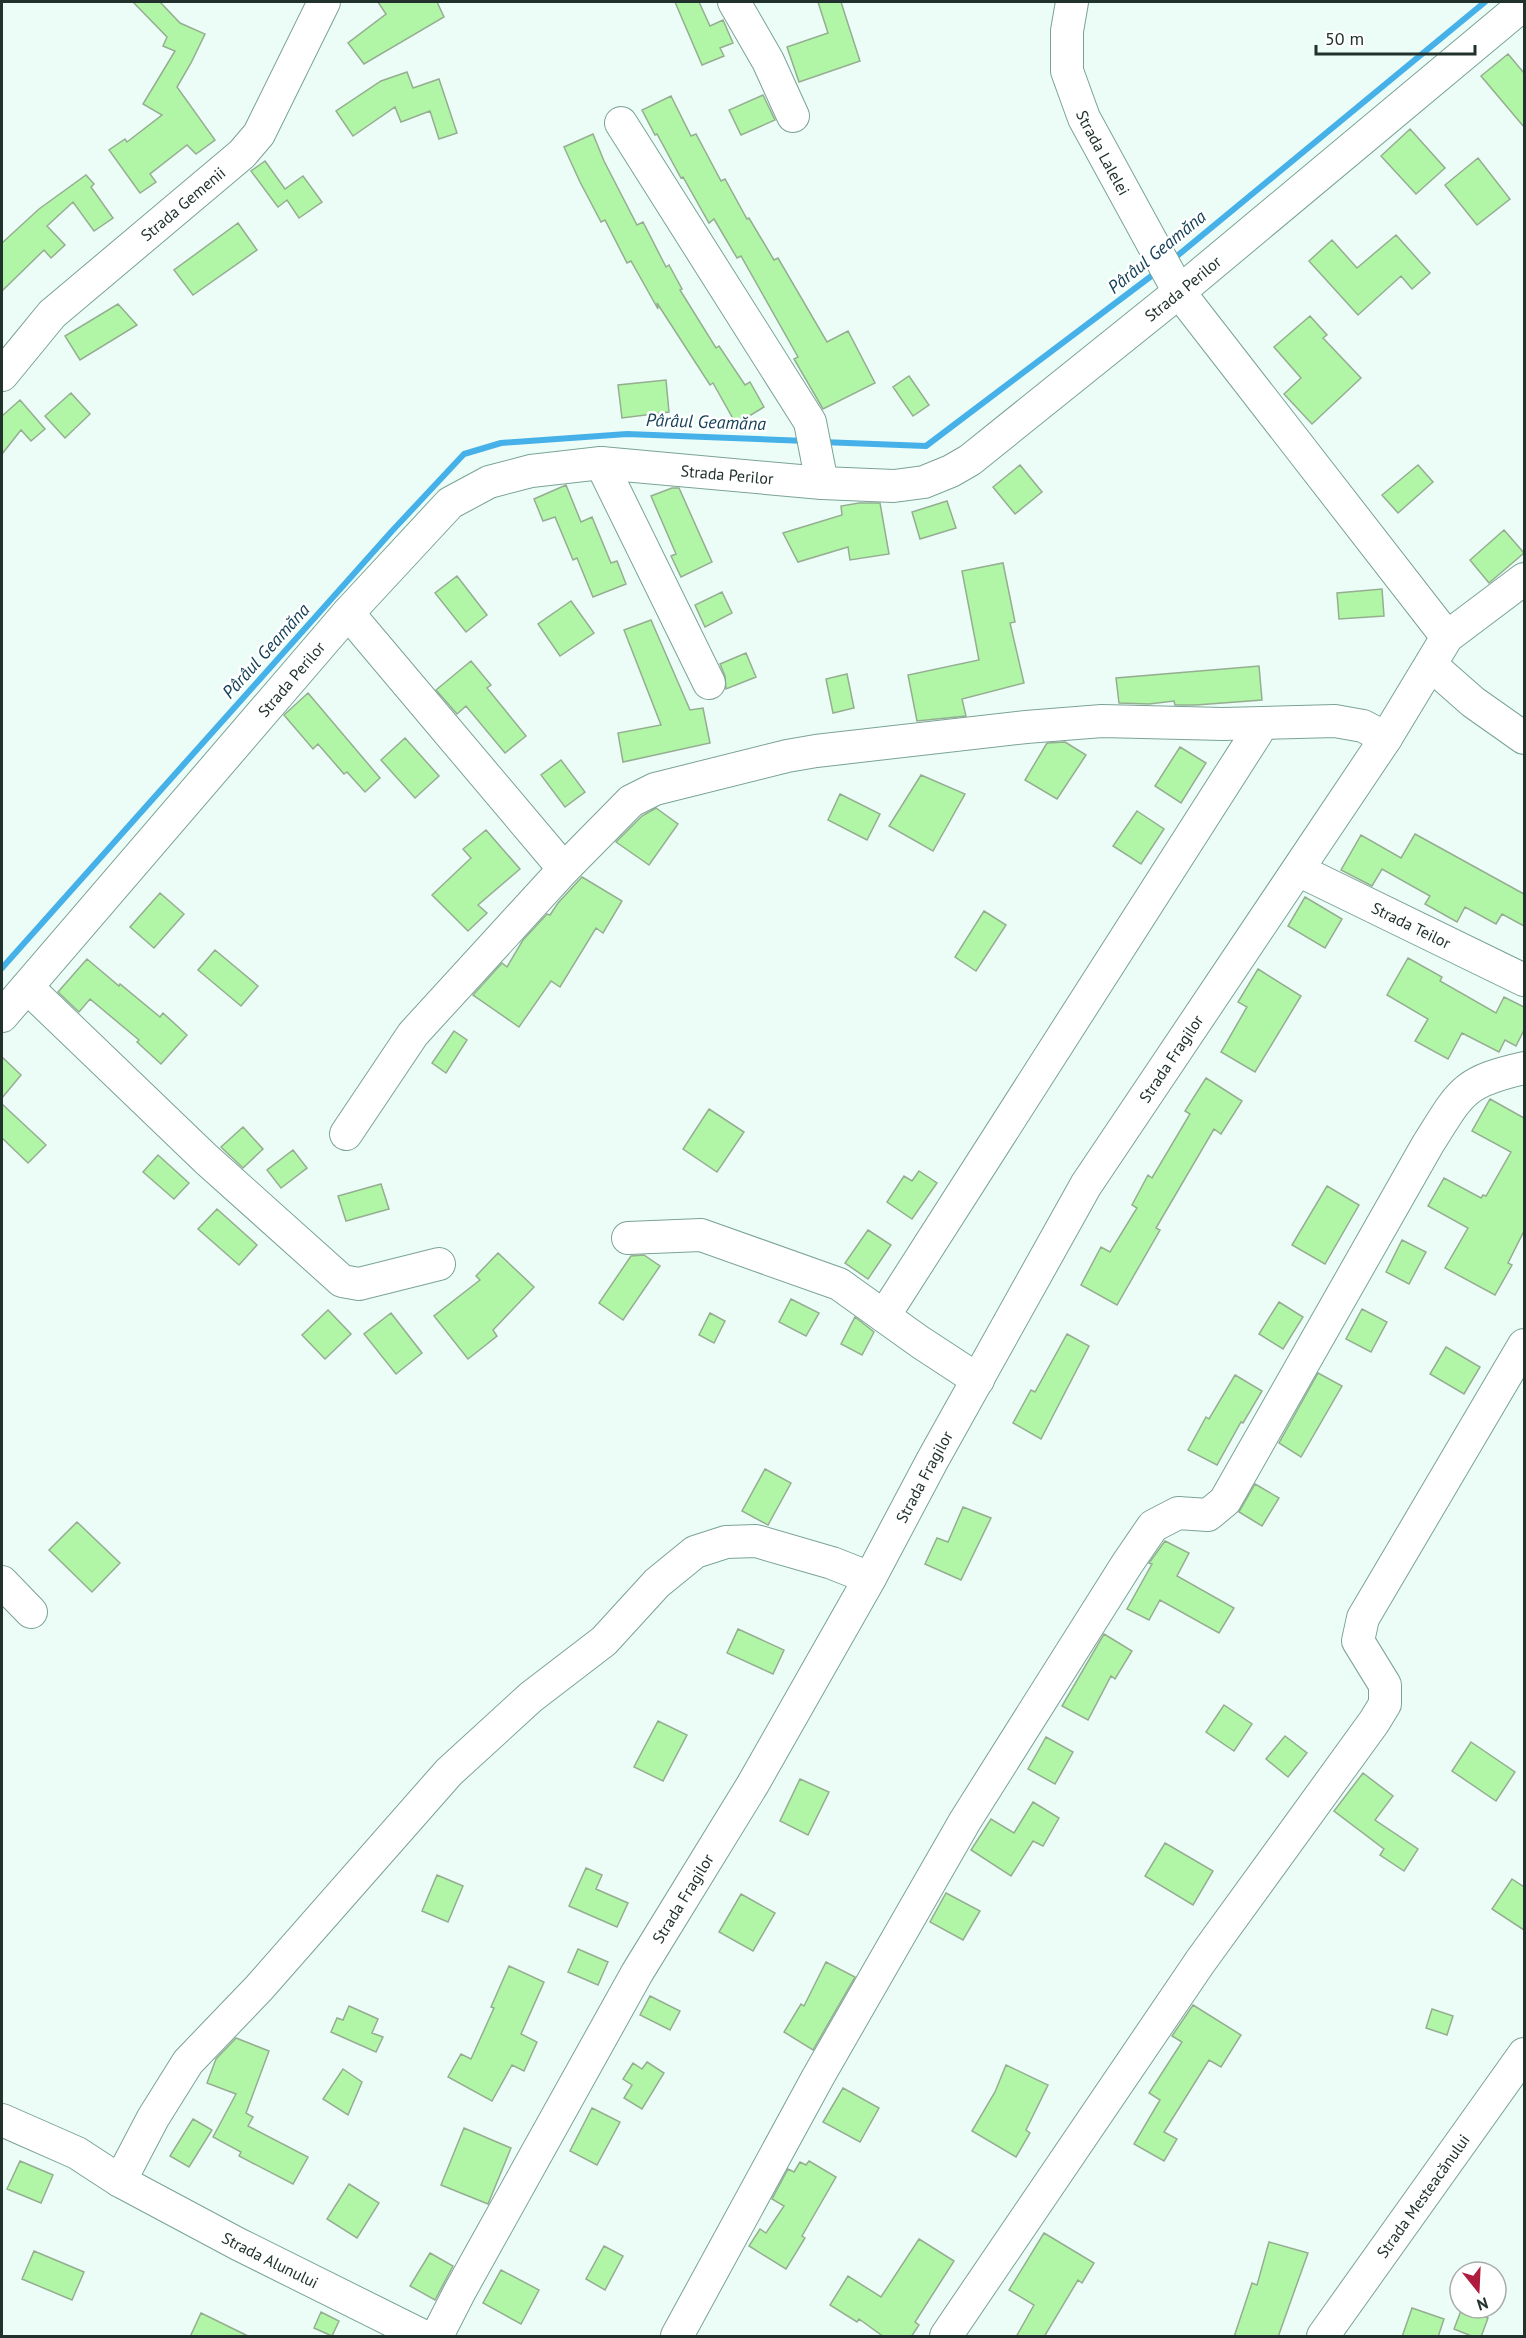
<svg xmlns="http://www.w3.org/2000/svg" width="1526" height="2338" font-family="'PT Sans',sans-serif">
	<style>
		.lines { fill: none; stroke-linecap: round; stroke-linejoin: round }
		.stream { stroke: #46b1e9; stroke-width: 6 }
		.building { fill: #b1f6a6; stroke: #95ae91; stroke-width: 1.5 }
		.minor-casing { stroke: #7aa396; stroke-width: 34 }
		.minor { stroke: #fff; stroke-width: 32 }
		.labels { text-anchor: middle; stroke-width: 5; stroke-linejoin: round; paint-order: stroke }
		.street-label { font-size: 16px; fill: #21322c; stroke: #fff }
		.water-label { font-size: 18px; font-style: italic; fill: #144058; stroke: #fff }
	</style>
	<rect width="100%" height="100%" fill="#ecfdf7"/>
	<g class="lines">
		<path class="stream" d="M 1171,261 L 1485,2
			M 822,442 L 926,446 L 1158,271
			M 2,968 L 392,531 L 464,454 L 501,443 L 627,434 L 806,441"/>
	</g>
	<path class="building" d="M 133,2 L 160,2 L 180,23 L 205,34 L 191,63 L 177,87 L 215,140 L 196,154 L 187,145 L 150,174 L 156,182 L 140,193 L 109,150 L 125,139 L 127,142 L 162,115 L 143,104 L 175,51 L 163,46 L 167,37 Z
		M 378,2 L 437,2 L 444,17 L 364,64 L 348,43 L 386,14 Z
		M 675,2 L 699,2 L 710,26 L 723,20 L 733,43 L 720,48 L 724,56 L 702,65 Z
		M 818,2 L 841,2 L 860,61 L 799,82 L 787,47 L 828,33 Z
		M 1508,54 L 1524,73 L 1524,127 L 1481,76 Z
		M 407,72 L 413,88 L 439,79 L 457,133 L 439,139 L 430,111 L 401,122 L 395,107 L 353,136 L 336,111 L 381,81 Z
		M 763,95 L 775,120 L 741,135 L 729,110 Z
		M 671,96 L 691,136 L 696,134 L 721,181 L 725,179 L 747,219 L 749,218 L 774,260 L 778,258 L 827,342 L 848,331 L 875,383 L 823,409 L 794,359 L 798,357 L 741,256 L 737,258 L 714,219 L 709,223 L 683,177 L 681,178 L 657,134 L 655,135 L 642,110 Z
		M 1410,129 L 1445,168 L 1416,194 L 1381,156 Z
		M 593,134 L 604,161 L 637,225 L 643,222 L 666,267 L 669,265 L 682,289 L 680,290 L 716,348 L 719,346 L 745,385 L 750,382 L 764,407 L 736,424 L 713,383 L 710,385 L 657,303 L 658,309 L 631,261 L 627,263 L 605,220 L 601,222 L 580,182 L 564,147 Z
		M 1478,158 L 1510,199 L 1477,225 L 1445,185 Z
		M 265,161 L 285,189 L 303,176 L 322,202 L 299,218 L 287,200 L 278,207 L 251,171 Z
		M 86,175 L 94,184 L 91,187 L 113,218 L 94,231 L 73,202 L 47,226 L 65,245 L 51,258 L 44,250 L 2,291 L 2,243 L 39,209 Z
		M 238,223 L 257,250 L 193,295 L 174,270 Z
		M 1396,235 L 1430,273 L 1412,289 L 1401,276 L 1358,315 L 1309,261 L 1332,240 L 1357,268 Z
		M 118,304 L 137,325 L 80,360 L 65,336 Z
		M 1310,316 L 1327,335 L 1323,338 L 1361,378 L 1312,424 L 1284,394 L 1301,378 L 1274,347 Z
		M 909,376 L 929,405 L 913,416 L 893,387 Z
		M 666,380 L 669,412 L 622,418 L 618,385 Z
		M 71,393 L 90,414 L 65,438 L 45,416 Z
		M 20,400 L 45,429 L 31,441 L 21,430 L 2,454 L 2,416 Z
		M 1020,465 L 1042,492 L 1015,514 L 993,487 Z
		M 1418,465 L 1433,482 L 1398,513 L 1382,495 Z
		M 566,485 L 581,522 L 592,517 L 611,563 L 617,561 L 626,584 L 593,597 L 577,558 L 573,560 L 555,517 L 543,521 L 534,499 Z
		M 672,488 L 679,488 L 712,562 L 681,577 L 671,556 L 676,554 L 651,496 Z
		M 947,501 L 956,528 L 920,539 L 912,512 Z
		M 859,503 L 880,503 L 889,554 L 850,560 L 848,547 L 798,562 L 783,533 L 842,515 L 841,506 Z
		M 1504,530 L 1524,553 L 1489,583 L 1470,560 Z
		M 1003,563 L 1015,622 L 1010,623 L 1024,683 L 962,699 L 966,716 L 917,721 L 908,675 L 979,660 L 962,571 Z
		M 457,576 L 487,615 L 466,632 L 435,593 Z
		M 1382,589 L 1384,616 L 1339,619 L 1337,593 Z
		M 722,592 L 732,613 L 705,627 L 695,605 Z
		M 571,601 L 594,633 L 560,656 L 538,624 Z
		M 651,620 L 690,710 L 703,708 L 710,743 L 623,762 L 618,733 L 661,725 L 624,630 Z
		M 746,653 L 756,677 L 726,689 L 725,676 L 720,664 Z
		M 471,661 L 491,685 L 487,688 L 526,736 L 505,753 L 466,706 L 457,714 L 436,690 Z
		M 1259,666 L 1262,700 L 1196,705 L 1175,705 L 1174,701 L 1149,704 L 1119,703 L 1116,678 Z
		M 847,674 L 854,708 L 833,713 L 826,679 Z
		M 308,693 L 380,778 L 365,792 L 347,772 L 344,774 L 318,744 L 313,749 L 284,715 Z
		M 405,738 L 439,776 L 415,798 L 381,760 Z
		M 1065,742 L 1086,755 L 1057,799 L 1025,780 L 1047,743 Z
		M 1180,747 L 1206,763 L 1181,803 L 1155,786 Z
		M 561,760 L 585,792 L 565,807 L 541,775 Z
		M 921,775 L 965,794 L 933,851 L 889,826 Z
		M 840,794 L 880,814 L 867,840 L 828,820 Z
		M 656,808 L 678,824 L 649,865 L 616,842 L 642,816 Z
		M 1137,811 L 1164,829 L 1141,864 L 1113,846 Z
		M 486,830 L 520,869 L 478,905 L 487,913 L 468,931 L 432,895 L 471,858 L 463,849 Z
		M 1415,834 L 1524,894 L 1524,926 L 1502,914 L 1496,924 L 1465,907 L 1457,922 L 1425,904 L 1430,896 L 1382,869 L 1372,886 L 1341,870 L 1361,835 L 1401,858 Z
		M 582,877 L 622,901 L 603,933 L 596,928 L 560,987 L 551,981 L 519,1027 L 473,995 L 502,963 L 507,967 L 523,940 L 547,914 L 550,915 L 558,903 Z
		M 160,893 L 184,914 L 154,948 L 130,927 Z
		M 1305,897 L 1342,919 L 1325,948 L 1288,926 Z
		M 984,911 L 1006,925 L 976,971 L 955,957 Z
		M 215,950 L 258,986 L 241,1006 L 198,970 Z
		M 1408,958 L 1442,977 L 1440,981 L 1496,1013 L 1504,997 L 1524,1007 L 1524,1030 L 1516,1046 L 1505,1040 L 1499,1052 L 1462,1033 L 1448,1059 L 1415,1041 L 1428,1019 L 1387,995 Z
		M 87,959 L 119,986 L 120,984 L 160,1017 L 163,1013 L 187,1035 L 161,1064 L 137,1042 L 139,1040 L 90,999 L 79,1012 L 58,992 Z
		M 1258,969 L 1301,996 L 1255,1072 L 1221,1052 L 1247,1007 L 1238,1002 Z
		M 454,1031 L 467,1040 L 446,1073 L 432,1063 Z
		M 2,1057 L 21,1075 L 2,1098 Z
		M 1206,1078 L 1242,1101 L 1221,1134 L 1214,1129 L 1156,1228 L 1160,1230 L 1117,1305 L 1081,1285 L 1101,1247 L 1110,1252 L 1137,1208 L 1132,1205 L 1148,1175 L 1152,1178 L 1190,1114 L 1185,1111 Z
		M 1490,1099 L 1524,1118 L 1524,1231 L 1508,1263 L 1512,1265 L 1495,1295 L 1445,1268 L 1468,1228 L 1428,1206 L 1444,1178 L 1481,1198 L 1483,1195 L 1486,1196 L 1511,1152 L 1472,1131 Z
		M 2,1104 L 46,1145 L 28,1163 L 2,1138 Z
		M 709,1109 L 744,1132 L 717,1172 L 683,1149 Z
		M 243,1127 L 263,1149 L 243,1168 L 221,1147 Z
		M 293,1150 L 307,1168 L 281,1188 L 267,1170 Z
		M 158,1155 L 189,1183 L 174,1199 L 143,1172 Z
		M 919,1171 L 937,1183 L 912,1219 L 887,1202 L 904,1176 L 912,1181 Z
		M 381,1184 L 389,1209 L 346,1221 L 338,1196 Z
		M 1327,1186 L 1359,1205 L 1325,1264 L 1292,1245 Z
		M 217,1209 L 257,1245 L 239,1265 L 198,1229 Z
		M 868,1230 L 891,1245 L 868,1279 L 845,1263 Z
		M 1402,1240 L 1426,1252 L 1409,1284 L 1386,1272 Z
		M 498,1253 L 534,1287 L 493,1330 L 497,1336 L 468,1359 L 434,1316 L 480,1280 L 476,1276 Z
		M 644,1255 L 660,1266 L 623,1320 L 599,1303 L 631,1256 Z
		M 791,1299 L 819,1313 L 806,1336 L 779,1322 Z
		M 1279,1302 L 1303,1317 L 1283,1349 L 1259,1334 Z
		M 1362,1309 L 1387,1322 L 1371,1352 L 1346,1339 Z
		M 328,1310 L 351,1334 L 325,1359 L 302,1335 Z
		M 391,1313 L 422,1353 L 396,1374 L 364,1334 Z
		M 710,1313 L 725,1321 L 714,1343 L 699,1335 Z
		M 855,1317 L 874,1332 L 862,1355 L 841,1344 Z
		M 1067,1334 L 1089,1346 L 1041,1439 L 1013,1423 L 1031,1390 L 1035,1392 Z
		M 1446,1347 L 1480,1367 L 1464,1394 L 1430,1374 Z
		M 1318,1373 L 1342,1386 L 1301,1457 L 1279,1443 Z
		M 1235,1375 L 1262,1391 L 1243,1423 L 1241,1422 L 1217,1465 L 1188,1450 L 1206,1417 L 1209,1419 Z
		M 765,1469 L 791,1483 L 768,1525 L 742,1511 Z
		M 1255,1484 L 1279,1498 L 1262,1526 L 1239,1512 Z
		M 963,1507 L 991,1518 L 961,1580 L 925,1564 L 937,1538 L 948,1542 Z
		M 77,1522 L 120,1563 L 92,1592 L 49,1550 Z
		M 1165,1541 L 1189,1553 L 1177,1576 L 1234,1608 L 1219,1633 L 1160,1600 L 1149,1620 L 1127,1609 L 1152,1564 L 1149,1563 Z
		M 738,1629 L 784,1650 L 773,1674 L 727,1653 Z
		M 1104,1634 L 1132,1651 L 1115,1679 L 1111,1676 L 1088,1720 L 1062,1706 Z
		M 1224,1705 L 1252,1724 L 1234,1751 L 1206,1732 Z
		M 658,1721 L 687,1735 L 663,1781 L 634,1767 Z
		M 1285,1736 L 1307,1753 L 1288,1777 L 1266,1759 Z
		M 1046,1737 L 1073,1752 L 1055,1784 L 1028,1769 Z
		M 1471,1742 L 1515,1772 L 1496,1801 L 1452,1771 Z
		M 1363,1773 L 1393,1796 L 1375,1820 L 1418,1849 L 1404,1871 L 1380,1855 L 1384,1849 L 1334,1811 Z
		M 800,1779 L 829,1792 L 808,1835 L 780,1821 Z
		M 1033,1802 L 1059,1818 L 1043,1846 L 1033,1841 L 1011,1876 L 971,1850 L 991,1819 L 1014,1833 Z
		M 1165,1843 L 1213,1871 L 1193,1905 L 1145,1876 Z
		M 586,1868 L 602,1875 L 596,1889 L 628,1903 L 617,1927 L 569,1906 Z
		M 437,1875 L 463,1886 L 448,1922 L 422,1911 Z
		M 1512,1879 L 1524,1887 L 1524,1930 L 1492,1909 Z
		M 946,1893 L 980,1911 L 963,1940 L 930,1922 Z
		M 741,1894 L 775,1913 L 753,1951 L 719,1932 Z
		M 578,1949 L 608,1962 L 598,1985 L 568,1972 Z
		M 826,1962 L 855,1977 L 813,2050 L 784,2032 L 801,2004 L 804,2006 Z
		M 509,1966 L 544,1982 L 521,2034 L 537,2042 L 524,2071 L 512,2065 L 492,2101 L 448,2077 L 461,2054 L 471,2059 L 494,2008 L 491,2007 Z
		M 650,1996 L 680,2011 L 670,2030 L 640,2015 Z
		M 1193,2005 L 1241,2035 L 1221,2067 L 1209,2060 L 1164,2132 L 1177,2139 L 1164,2161 L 1134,2144 L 1160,2100 L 1149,2093 L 1182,2042 L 1172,2036 Z
		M 349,2006 L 378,2019 L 372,2033 L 383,2037 L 376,2052 L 331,2032 L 337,2018 L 343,2020 Z
		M 1432,2009 L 1453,2016 L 1447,2035 L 1426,2028 Z
		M 236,2038 L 269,2051 L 246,2113 L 253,2117 L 248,2126 L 308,2157 L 293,2184 L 239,2156 L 241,2152 L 213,2137 L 236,2094 L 207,2083 L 216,2059 Z
		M 647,2062 L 664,2073 L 642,2109 L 624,2098 L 632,2085 L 623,2079 L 633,2063 L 642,2069 Z
		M 1006,2065 L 1048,2085 L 1026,2130 L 1030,2133 L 1016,2157 L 972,2131 L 995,2092 Z
		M 343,2069 L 362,2082 L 348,2115 L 323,2099 Z
		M 843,2088 L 879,2108 L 860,2142 L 823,2122 Z
		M 592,2108 L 620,2122 L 597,2165 L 570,2151 Z
		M 193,2119 L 212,2130 L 189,2167 L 170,2156 Z
		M 464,2128 L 511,2148 L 488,2204 L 441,2185 Z
		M 20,2161 L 53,2175 L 41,2203 L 7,2189 Z
		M 809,2161 L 836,2177 L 802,2236 L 805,2238 L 786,2269 L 749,2246 L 760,2229 L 766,2233 L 784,2206 L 772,2199 L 788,2169 L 794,2172 L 800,2162 L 806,2165 Z
		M 349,2184 L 379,2203 L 357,2238 L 327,2219 Z
		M 1044,2233 L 1094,2263 L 1082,2283 L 1078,2280 L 1044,2337 L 1016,2337 L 1034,2305 L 1009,2290 Z
		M 919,2239 L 954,2261 L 915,2322 L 919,2325 L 911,2337 L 884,2337 L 859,2319 L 857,2322 L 830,2305 L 848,2276 L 881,2297 Z
		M 1269,2242 L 1308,2253 L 1278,2337 L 1234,2337 L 1252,2283 L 1257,2285 Z
		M 604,2246 L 623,2256 L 605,2290 L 586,2279 Z
		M 34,2251 L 84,2272 L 72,2300 L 22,2279 Z
		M 430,2253 L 453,2266 L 435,2300 L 410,2286 Z
		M 501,2270 L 539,2290 L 521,2324 L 483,2303 Z
		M 1412,2308 L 1444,2319 L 1438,2337 L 1402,2337 Z
		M 1462,2308 L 1488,2318 L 1481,2337 L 1474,2337 L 1454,2329 Z
		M 321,2312 L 339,2321 L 332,2336 L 314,2328 Z
		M 201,2313 L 250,2337 L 190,2337 Z"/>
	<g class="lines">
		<g class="minor-casing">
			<g id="minor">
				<path d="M 734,2 L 768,61 L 793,116"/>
				<path id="s1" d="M 1072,2 L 1067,31 L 1067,71 L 1084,118 L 1179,292 L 1447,637"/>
				<path d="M 621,123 L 810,422 L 822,483"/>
				<path id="s2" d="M 2,375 L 52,314 L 242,154 L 259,134 L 324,2"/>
				<path d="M 601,463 L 709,683"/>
				<path d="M 348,613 L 564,869"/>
				<path d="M 1431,665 L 1473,702 L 1524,738"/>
				<path id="s3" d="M 1298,870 L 1524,980"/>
				<path d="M 27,987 L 206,1159 L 342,1281 L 359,1284 L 439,1264"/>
				<path id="s4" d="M 2,1016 L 348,613 L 450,503 L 489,482 L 531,471 L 601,463 L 822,483 L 894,486 L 924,482 L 951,471 L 970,460 L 1179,292 L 1524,4"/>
				<path d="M 346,1134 L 413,1034 L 564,869 L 631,801 L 655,789 L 787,756 L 816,751 L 1026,727 L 1102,721 L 1223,724 L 1335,721 L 1363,726 L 1386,738"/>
				<path d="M 628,1238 L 701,1235 L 839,1284 L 920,1342 L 978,1380"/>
				<path d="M 884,1316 L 1263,723"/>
				<path d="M 2,1582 L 31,1612"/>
				<path id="s5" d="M 2,2120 L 77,2153 L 120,2181 L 238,2244 L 423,2336"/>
				<path d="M 120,2181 L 153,2118 L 188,2062 L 259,1988 L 449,1772 L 531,1697 L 604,1641 L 657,1583 L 695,1552 L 726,1542 L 756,1541 L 832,1563 L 870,1578"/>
				<path id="s6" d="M 437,2336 L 460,2291 L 637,1973 L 753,1784 L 870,1578 L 932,1461 L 1086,1185 L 1386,738 L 1447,637 L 1524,579"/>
				<path d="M 677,2336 L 818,2077 L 965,1821 L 1127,1564 L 1153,1526 L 1178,1513 L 1208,1515 L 1225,1501 L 1428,1144 C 1461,1092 1462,1082 1524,1068"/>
				<path d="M 946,2336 L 1200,1962 L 1374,1722 L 1385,1704 L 1385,1685 L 1358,1641 L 1363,1618 L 1524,1345"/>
				<path id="s7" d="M 1323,2336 L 1524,2054"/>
			</g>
		</g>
		<use href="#minor" class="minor"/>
	</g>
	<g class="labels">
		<g class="street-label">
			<text dy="6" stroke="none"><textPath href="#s1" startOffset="159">Strada Lalelei</textPath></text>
			<text dy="6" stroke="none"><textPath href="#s2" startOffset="250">Strada Gemenii</textPath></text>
			<text dy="6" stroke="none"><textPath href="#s4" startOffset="1488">Strada Perilor</textPath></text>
			<text dy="6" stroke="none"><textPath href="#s4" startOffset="966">Strada Perilor</textPath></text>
			<text dy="6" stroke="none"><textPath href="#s4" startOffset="444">Strada Perilor</textPath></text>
			<text dy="6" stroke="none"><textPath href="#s3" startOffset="126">Strada Teilor</textPath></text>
			<text dy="6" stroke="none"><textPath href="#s6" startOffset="1474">Strada Fragilor</textPath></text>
			<text dy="6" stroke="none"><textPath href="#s6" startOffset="988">Strada Fragilor</textPath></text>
			<text dy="6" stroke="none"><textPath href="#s6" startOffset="502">Strada Fragilor</textPath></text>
			<text dy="6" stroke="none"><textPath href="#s7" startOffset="172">Strada Mesteacănului</textPath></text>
			<text dy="6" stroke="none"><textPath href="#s5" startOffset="303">Strada Alunului</textPath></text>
		</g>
		<g class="water-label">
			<text transform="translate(1157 252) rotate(-39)" y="6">Pârâul Geamăna</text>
			<text transform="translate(706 422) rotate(2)" y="6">Pârâul Geamăna</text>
			<text transform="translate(266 651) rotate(-48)" y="6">Pârâul Geamăna</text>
		</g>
	</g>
	<rect width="1526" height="2338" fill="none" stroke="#21322c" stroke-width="6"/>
	<g transform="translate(1478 2290) rotate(162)"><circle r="28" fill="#ffffff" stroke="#a6adab" stroke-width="1.5"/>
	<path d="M0-4.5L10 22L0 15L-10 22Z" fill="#af1b3e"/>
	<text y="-9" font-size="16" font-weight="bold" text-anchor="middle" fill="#21322c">N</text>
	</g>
	<path d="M1316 45v9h159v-9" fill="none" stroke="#21322c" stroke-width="3"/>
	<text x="1325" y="45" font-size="18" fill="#21322c" stroke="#ffffff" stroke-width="4.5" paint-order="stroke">50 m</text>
</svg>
